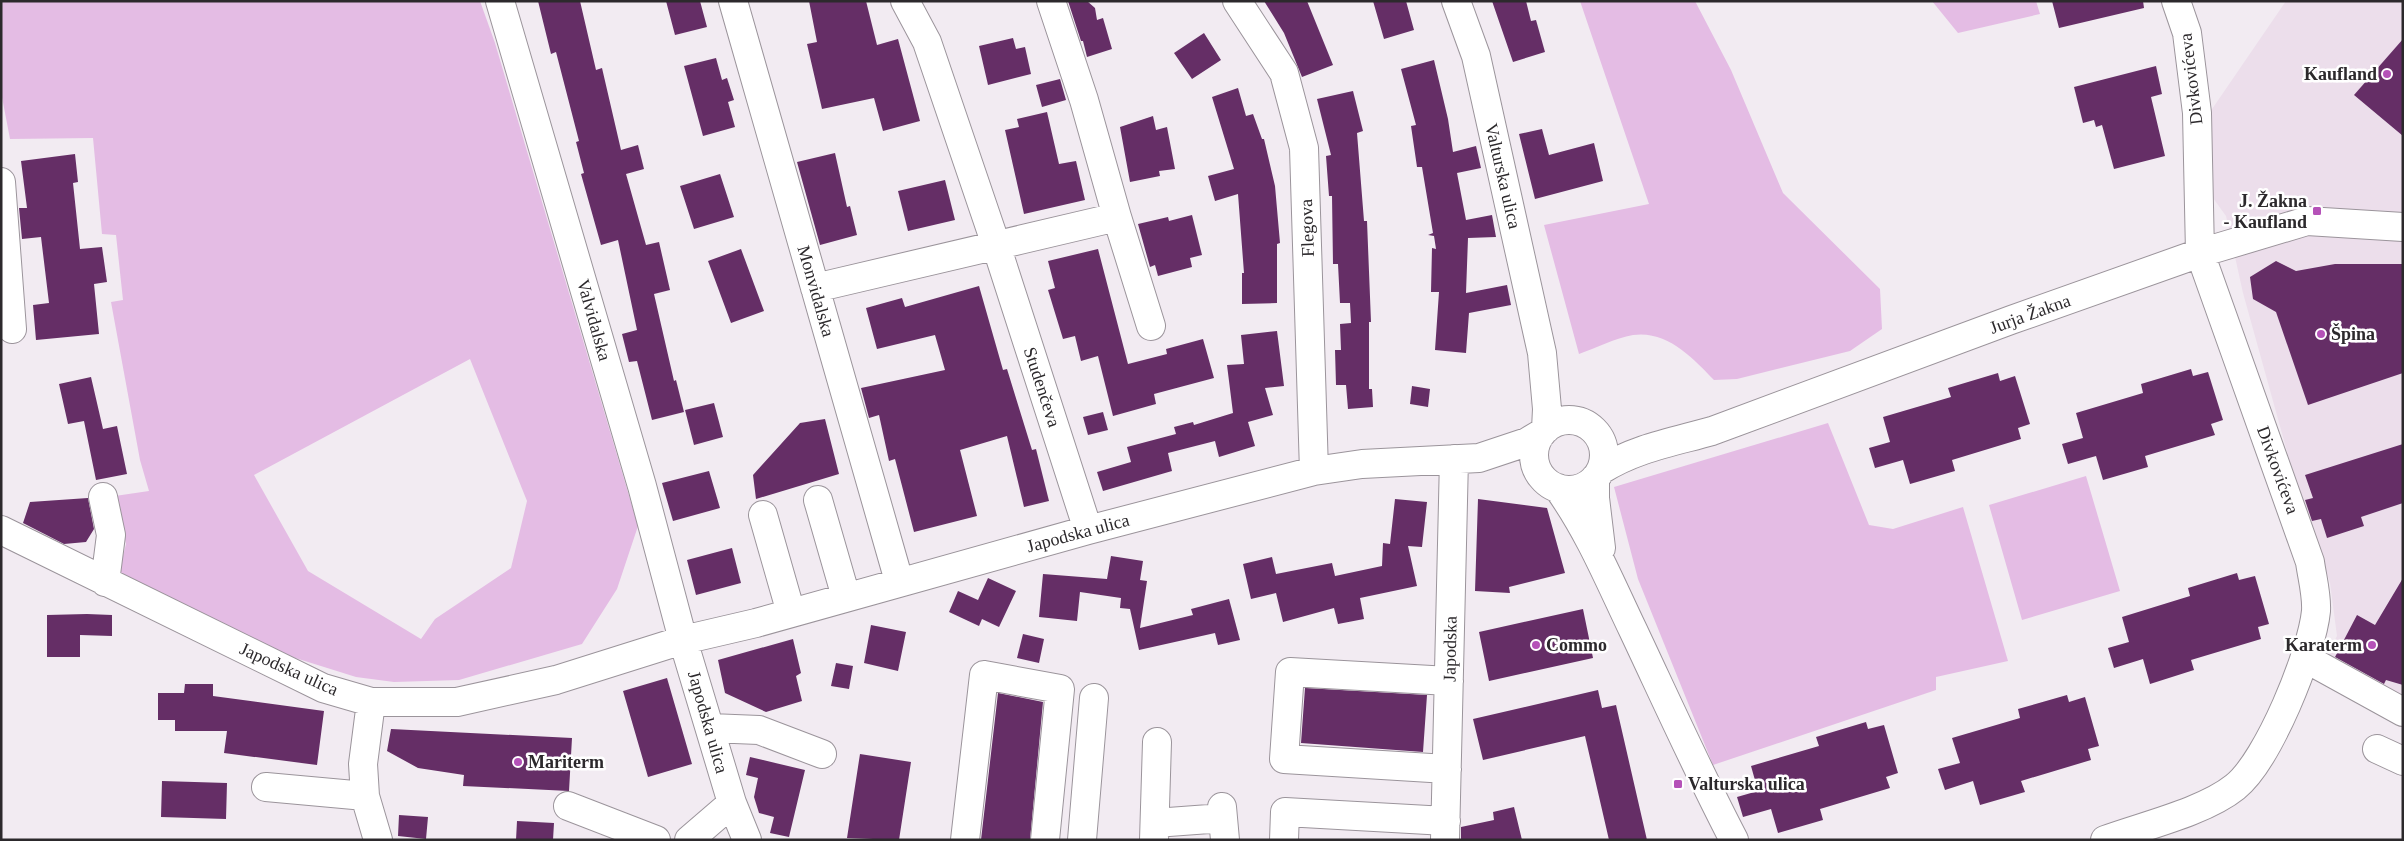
<svg xmlns="http://www.w3.org/2000/svg" width="2404" height="841" font-family="Georgia,serif">
	<style>
		.built { fill: #ecdeeb }
		.green { fill: #e4bce4; fill-rule: evenodd }
		.building { fill: #652e66 }
		.lines { fill: none; stroke-linecap: round; stroke-linejoin: round }
		.minor-casing { stroke: #9b949b; stroke-width: 30 }
		.minor { stroke: #fff; stroke-width: 28 }
		.poi-dot { fill: #b551b8; stroke: #fff; stroke-width: 2 }
		.labels { text-anchor: middle; stroke-width: 5; stroke-linejoin: round; paint-order: stroke }
		.poi-label { font-size: 18px; font-weight: bold; fill: #2c292c; stroke: #fff; text-anchor: start }
		.street-label { font-size: 18px; fill: #2c292c; stroke: #fff }
	</style>
	<rect width="100%" height="100%" fill="#f2ebf2"/>
	<path class="built" d="M 2286,1 L 2403,1 L 2403,724 L 2315,677 L 2337,636 L 2330,583 L 2288,455 L 2243,293 L 2226,216 L 2213,198 L 2210,112 Z"/>
	<path class="green" d="M 1,1 L 480,1 L 495,43 L 638,526 L 617,589 L 582,644 L 459,680 L 394,682 L 356,677 L 257,646 L 119,572 L 126,544 L 115,496 L 149,491 L 140,460 L 111,302 L 123,300 L 116,235 L 102,234 L 93,138 L 10,139 L 1,92 ZM 470,359 L 527,501 L 511,568 L 435,619 L 421,639 L 308,571 L 254,475 Z
		M 1580,1 L 1695,1 L 1731,70 L 1783,193 L 1880,289 L 1882,329 L 1850,351 L 1737,379 L 1714,380 C 1693,358 1667,330 1633,335 C 1615,338 1596,348 1579,354 L 1544,225 L 1649,204 Z
		M 1932,1 L 2036,1 L 2040,14 L 1958,33 Z
		M 1828,423 L 1869,525 L 1893,529 L 1963,507 L 2008,661 L 1936,677 L 1936,690 L 1713,765 L 1638,579 L 1614,487 Z
		M 2086,476 L 2120,591 L 2022,620 L 1989,505 Z"/>
	<path class="building" d="M 538,1 L 580,1 L 596,70 L 602,68 L 621,150 L 638,145 L 644,169 L 626,174 L 646,245 L 659,242 L 670,290 L 654,294 L 674,381 L 676,380 L 684,412 L 652,420 L 637,361 L 629,362 L 622,334 L 637,330 L 618,240 L 601,245 L 581,174 L 584,173 L 576,142 L 579,141 L 556,52 L 551,54 Z
		M 666,1 L 700,1 L 707,27 L 675,35 Z
		M 809,1 L 866,1 L 877,45 L 898,39 L 920,121 L 883,131 L 874,98 L 822,109 L 807,44 L 817,42 Z
		M 1068,1 L 1087,1 L 1095,8 L 1097,20 L 1103,18 L 1112,49 L 1087,57 L 1083,41 L 1081,41 Z
		M 1264,1 L 1307,1 L 1333,65 L 1302,77 L 1284,33 Z
		M 1373,1 L 1406,1 L 1414,30 L 1384,39 Z
		M 1492,1 L 1526,1 L 1531,21 L 1536,20 L 1545,52 L 1513,62 Z
		M 2052,1 L 2143,1 L 2144,8 L 2059,28 Z
		M 1204,33 L 1221,60 L 1192,79 L 1174,53 Z
		M 1013,38 L 1016,49 L 1025,47 L 1031,74 L 988,85 L 979,46 Z
		M 2403,39 L 2403,136 L 2354,95 Z
		M 716,58 L 722,80 L 727,78 L 734,100 L 728,102 L 735,127 L 703,136 L 684,66 Z
		M 1434,60 L 1448,119 L 1453,152 L 1476,146 L 1481,168 L 1457,173 L 1466,220 L 1492,215 L 1496,237 L 1468,238 L 1466,293 L 1507,285 L 1511,305 L 1469,313 L 1466,353 L 1435,350 L 1439,292 L 1431,292 L 1432,248 L 1436,249 L 1434,236 L 1428,235 L 1433,233 L 1422,167 L 1417,167 L 1411,126 L 1416,125 L 1401,69 Z
		M 2156,66 L 2162,94 L 2151,97 L 2165,156 L 2114,169 L 2102,125 L 2096,127 L 2094,120 L 2083,123 L 2074,87 Z
		M 1060,79 L 1066,100 L 1042,107 L 1036,85 Z
		M 1238,88 L 1246,116 L 1253,114 L 1262,139 L 1264,139 L 1275,186 L 1280,243 L 1277,244 L 1277,303 L 1242,304 L 1242,273 L 1244,273 L 1238,194 L 1215,201 L 1208,176 L 1234,169 L 1212,97 Z
		M 1353,91 L 1363,131 L 1357,133 L 1364,221 L 1367,221 L 1371,322 L 1369,322 L 1369,389 L 1372,389 L 1373,407 L 1348,409 L 1346,385 L 1336,385 L 1335,350 L 1341,350 L 1340,324 L 1351,323 L 1350,303 L 1340,303 L 1338,264 L 1333,264 L 1332,196 L 1329,196 L 1326,156 L 1331,155 L 1317,99 Z
		M 1047,112 L 1059,164 L 1076,161 L 1085,200 L 1024,214 L 1005,130 L 1019,127 L 1017,119 Z
		M 1153,116 L 1156,130 L 1167,127 L 1175,169 L 1159,171 L 1160,176 L 1130,182 L 1120,127 Z
		M 1542,129 L 1549,155 L 1594,143 L 1603,181 L 1535,199 L 1519,134 Z
		M 835,153 L 847,207 L 850,206 L 857,235 L 820,245 L 797,162 Z
		M 75,154 L 78,182 L 73,183 L 80,249 L 102,247 L 107,282 L 94,284 L 99,334 L 36,340 L 33,305 L 49,303 L 41,237 L 22,239 L 19,208 L 27,208 L 21,161 Z
		M 720,174 L 734,217 L 694,229 L 680,186 Z
		M 945,180 L 955,220 L 908,231 L 898,191 Z
		M 1192,215 L 1202,255 L 1190,258 L 1192,267 L 1158,276 L 1155,265 L 1150,267 L 1138,224 L 1168,217 L 1169,221 Z
		M 741,249 L 764,311 L 731,323 L 708,261 Z
		M 1098,249 L 1128,364 L 1167,354 L 1166,349 L 1203,339 L 1214,378 L 1154,394 L 1156,404 L 1113,416 L 1098,356 L 1081,361 L 1075,336 L 1063,339 L 1048,290 L 1055,288 L 1048,261 Z
		M 2276,261 L 2296,271 L 2335,264 L 2403,264 L 2403,373 L 2308,405 L 2276,312 L 2253,299 L 2250,277 Z
		M 979,286 L 1003,370 L 1007,369 L 1032,450 L 1036,449 L 1049,501 L 1024,507 L 1007,436 L 960,450 L 977,516 L 914,532 L 895,459 L 889,461 L 879,415 L 869,418 L 861,388 L 945,370 L 935,335 L 877,349 L 866,308 L 902,298 L 905,307 Z
		M 1277,331 L 1284,386 L 1265,388 L 1273,415 L 1248,422 L 1255,446 L 1219,457 L 1215,441 L 1168,453 L 1172,471 L 1103,491 L 1097,472 L 1131,462 L 1127,447 L 1176,434 L 1174,427 L 1193,422 L 1194,425 L 1233,413 L 1227,365 L 1244,364 L 1241,335 Z
		M 2191,369 L 2193,376 L 2208,372 L 2223,420 L 2211,424 L 2215,435 L 2145,456 L 2148,467 L 2103,480 L 2096,456 L 2068,464 L 2062,444 L 2083,438 L 2076,413 L 2143,393 L 2141,384 Z
		M 1998,373 L 2000,381 L 2015,376 L 2030,424 L 2018,428 L 2021,439 L 1952,460 L 1955,471 L 1910,484 L 1903,460 L 1875,468 L 1869,448 L 1890,442 L 1883,417 L 1951,397 L 1948,388 Z
		M 91,377 L 103,429 L 117,426 L 127,474 L 96,480 L 84,421 L 68,424 L 59,384 Z
		M 1412,386 L 1430,389 L 1428,407 L 1410,404 Z
		M 714,403 L 723,437 L 694,445 L 685,410 Z
		M 1103,412 L 1108,430 L 1088,435 L 1083,417 Z
		M 825,419 L 839,474 L 756,499 L 753,475 L 800,423 Z
		M 2403,444 L 2403,503 L 2361,517 L 2364,526 L 2327,538 L 2321,519 L 2312,521 L 2305,500 L 2313,498 L 2305,475 Z
		M 709,471 L 720,508 L 673,521 L 662,483 Z
		M 88,498 L 94,529 L 86,542 L 64,544 L 23,523 L 30,502 Z
		M 1395,499 L 1427,502 L 1422,547 L 1408,546 L 1417,586 L 1360,598 L 1364,619 L 1338,624 L 1334,608 L 1283,622 L 1276,593 L 1251,599 L 1243,564 L 1272,557 L 1276,574 L 1332,563 L 1335,576 L 1382,566 L 1383,543 L 1390,544 Z
		M 1478,499 L 1547,508 L 1565,573 L 1509,587 L 1510,593 L 1475,591 Z
		M 732,548 L 741,583 L 696,595 L 687,560 Z
		M 1111,556 L 1143,561 L 1140,580 L 1147,581 L 1140,628 L 1193,615 L 1191,609 L 1229,599 L 1240,640 L 1218,645 L 1215,633 L 1139,650 L 1130,609 L 1120,608 L 1121,598 L 1080,592 L 1077,621 L 1039,617 L 1043,574 L 1107,579 Z
		M 2237,573 L 2239,580 L 2255,576 L 2269,624 L 2258,627 L 2261,639 L 2191,660 L 2194,670 L 2150,684 L 2143,659 L 2114,668 L 2108,648 L 2129,642 L 2122,617 L 2190,596 L 2188,588 Z
		M 988,578 L 1016,591 L 999,627 L 982,619 L 979,626 L 949,612 L 958,591 L 978,600 Z
		M 2403,578 L 2403,685 L 2386,680 L 2384,684 L 2335,657 L 2357,615 L 2375,625 Z
		M 1583,609 L 1593,658 L 1489,681 L 1479,632 Z
		M 87,614 L 112,615 L 112,636 L 80,635 L 80,657 L 47,657 L 47,615 Z
		M 871,625 L 906,632 L 898,671 L 864,663 Z
		M 1023,634 L 1044,639 L 1039,663 L 1017,658 Z
		M 793,639 L 801,673 L 796,676 L 802,701 L 766,712 L 725,693 L 718,660 Z
		M 836,663 L 853,666 L 849,689 L 831,686 Z
		M 667,678 L 692,764 L 648,777 L 623,691 Z
		M 185,684 L 213,684 L 213,696 L 324,711 L 317,765 L 224,753 L 227,731 L 175,731 L 175,720 L 158,720 L 158,693 L 184,693 Z
		M 1305,688 L 1427,695 L 1423,752 L 1301,743 Z
		M 1598,690 L 1602,708 L 1616,705 L 1647,840 L 1609,840 L 1585,736 L 1483,760 L 1473,719 Z
		M 998,693 L 1043,702 L 1030,840 L 981,840 Z
		M 2067,695 L 2069,702 L 2085,697 L 2099,746 L 2088,749 L 2091,760 L 2021,781 L 2025,792 L 1980,805 L 1973,781 L 1945,790 L 1938,769 L 1960,763 L 1952,738 L 2020,718 L 2018,709 Z
		M 1866,722 L 1868,729 L 1884,725 L 1898,773 L 1886,777 L 1890,788 L 1820,809 L 1823,820 L 1778,833 L 1771,809 L 1743,817 L 1737,797 L 1758,791 L 1751,766 L 1819,746 L 1816,737 Z
		M 391,729 L 572,738 L 569,791 L 463,786 L 464,775 L 418,768 L 387,751 Z
		M 860,754 L 911,762 L 899,840 L 847,838 Z
		M 750,757 L 805,770 L 789,837 L 770,833 L 774,817 L 759,813 L 754,797 L 758,778 L 746,775 Z
		M 162,781 L 227,783 L 226,819 L 161,817 Z
		M 1514,807 L 1522,840 L 1461,840 L 1461,827 L 1494,820 L 1493,812 Z
		M 399,815 L 428,817 L 426,839 L 398,836 Z
		M 517,821 L 554,823 L 553,840 L 516,840 Z"/>
	<g class="lines">
		<g class="minor-casing">
			<path id="minor" d="M 500,1 L 642,486 L 683,640 L 732,803 L 747,840
				M 733,1 L 899,581
				M 905,1 L 927,42 L 996,245 L 1088,530
				M 1051,1 L 1084,100 L 1117,217
				M 1237,1 L 1284,73 L 1304,148 L 1314,471
				M 1456,1 L 1476,56 L 1542,353 L 1547,409 L 1546,429
				M 1,182 L 12,329
				M 815,288 L 1117,217 L 1151,326
				M1534 455a35 35 0 1 1 70 0a35 35 0 1 1-70 0Z
				M 1601,470 C 1636,448 1673,442 1712,431 L 2011,320 L 2200,253 L 2307,221 L 2403,227
				M 1595,478 L 1595,498 L 1601,548
				M 1558,488 C 1590,533 1609,580 1633,630 C 1666,700 1698,771 1734,840
				M 103,497 L 111,535 L 105,582
				M 818,500 L 846,597
				M 763,515 L 791,613
				M 1,530 L 323,688 L 371,702 L 457,702 L 556,680 L 683,640 L 756,623 L 1088,530 L 1314,471 L 1362,464 L 1479,458 L 1527,442 L 1542,433
				M 2305,658 L 2403,712
				M 371,702 L 363,764 L 365,796 L 378,840
				M 710,728 L 759,730 L 822,754
				M 2377,749 L 2403,761
				M 1447,769 L 1284,759 L 1290,672 L 1449,681
				M 266,787 L 365,796
				M 568,806 L 656,840
				M 1222,807 L 1225,840
				M 1155,823 L 1223,818
				M 689,840 L 732,803
				M 965,840 L 984,675 L 1060,689 L 1045,840
				M 1082,840 L 1094,698
				M 1154,840 L 1157,742
				M 1284,840 L 1285,812 L 1446,821
				M 1445,840 L 1454,459
				M 2105,840 C 2143,826 2204,812 2235,787 C 2268,761 2312,653 2316,611 C 2317,595 2312,577 2310,562 L 2200,253 L 2197,113 L 2187,33 L 2176,1"/>
		</g>
		<use href="#minor" class="minor"/>
	</g>
	<g class="poi-dot">
		<circle cx="2387" cy="74" r="5"/>
		<rect x="2312" y="206" width="10" height="10" rx="2.5"/>
		<circle cx="2321" cy="334" r="5"/>
		<circle cx="1536" cy="645" r="5"/>
		<circle cx="2372" cy="645" r="5"/>
		<circle cx="518" cy="762" r="5"/>
		<rect x="1673" y="779" width="10" height="10" rx="2.5"/>
	</g>
	<g class="labels">
		<g class="poi-label">
			<text x="2377" y="80" text-anchor="end">Kaufland</text>
			<text x="2307" y="207" text-anchor="end">J. Žakna<tspan x="2307" dy="21">- Kaufland</tspan></text>
			<text x="2331" y="340">Špina</text>
			<text x="1546" y="651">Commo</text>
			<text x="2362" y="651" text-anchor="end">Karaterm</text>
			<text x="528" y="768">Mariterm</text>
			<text x="1688" y="790">Valturska ulica</text>
		</g>
		<g class="street-label">
			<text transform="translate(2191 79) rotate(-97)" y="6">Divkovićeva</text>
			<text transform="translate(1503 176) rotate(77)" y="6">Valturska ulica</text>
			<text transform="translate(1307 228) rotate(-92)" y="6">Flegova</text>
			<text transform="translate(816 291) rotate(74)" y="6">Monvidalska</text>
			<text transform="translate(2030 314) rotate(-20)" y="6">Jurja Žakna</text>
			<text transform="translate(594 320) rotate(74)" y="6">Valvidalska</text>
			<text transform="translate(1042 387) rotate(72)" y="6">Studenčeva</text>
			<text transform="translate(2278 470) rotate(70)" y="6">Divkovićeva</text>
			<text transform="translate(1078 533) rotate(-15)" y="6">Japodska ulica</text>
			<text transform="translate(1450 649) rotate(-89)" y="6">Japodska</text>
			<text transform="translate(289 669) rotate(24)" y="6">Japodska ulica</text>
			<text transform="translate(708 722) rotate(74)" y="6">Japodska ulica</text>
		</g>
	</g>
	<rect width="2404" height="841" fill="none" stroke="#2c292c" stroke-width="5"/>
</svg>
